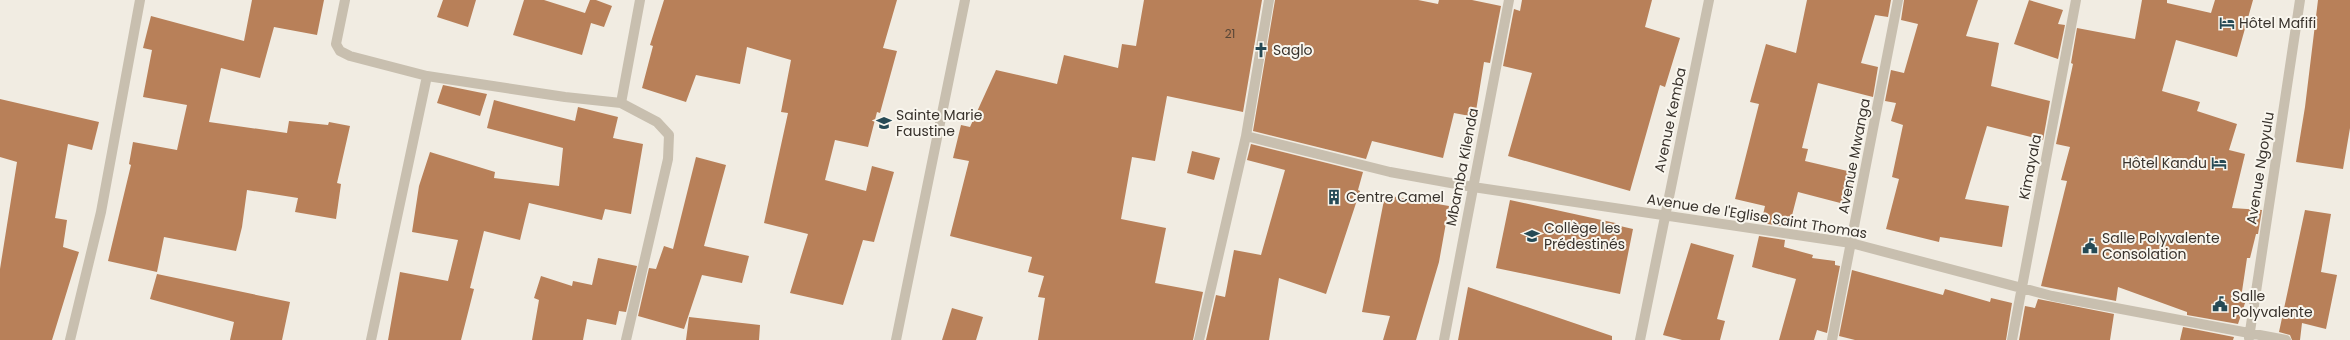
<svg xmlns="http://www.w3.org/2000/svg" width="2350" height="340" font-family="Poppins,sans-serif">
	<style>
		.building { fill: #b88059 }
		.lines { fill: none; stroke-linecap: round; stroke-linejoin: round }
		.minor { stroke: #c8bfaf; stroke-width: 10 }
		.labels { text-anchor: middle; stroke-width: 4; stroke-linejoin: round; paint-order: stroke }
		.number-label { font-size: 12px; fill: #584637 }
		.poi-label { font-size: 14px; fill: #38322c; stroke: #f9f6ee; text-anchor: start }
		.street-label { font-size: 14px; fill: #38322c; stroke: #f9f6ee }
	</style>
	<rect width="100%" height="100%" fill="#f1ece2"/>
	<path class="building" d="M 252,0 L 324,0 L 317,35 L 274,27 L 260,78 L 221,68 L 209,122 L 287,133 L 289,121 L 328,125 L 329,122 L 350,126 L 337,183 L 341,184 L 336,219 L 295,212 L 298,198 L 247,190 L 242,227 L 236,251 L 164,237 L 157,272 L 108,261 L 131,165 L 129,164 L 133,142 L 177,150 L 187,105 L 143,97 L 152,50 L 143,48 L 151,16 L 244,41 Z
		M 443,0 L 476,0 L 468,27 L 437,17 Z
		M 524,0 L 544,0 L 585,13 L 590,0 L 596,0 L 612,6 L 604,27 L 591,23 L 582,55 L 513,35 Z
		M 664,0 L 897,0 L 883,48 L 897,51 L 880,113 L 877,112 L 868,147 L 835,140 L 825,180 L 866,191 L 872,166 L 894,172 L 874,242 L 863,240 L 843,305 L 790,293 L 808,234 L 764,223 L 788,113 L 781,112 L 791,60 L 747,47 L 740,84 L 696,75 L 686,102 L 642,88 L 653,46 L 650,45 Z
		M 1144,0 L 1262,0 L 1243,112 L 1167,96 L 1155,161 L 1132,157 L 1121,219 L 1166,228 L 1155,283 L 1203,292 L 1193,340 L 1038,340 L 1045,298 L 1038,297 L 1044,276 L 1028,272 L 1032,257 L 950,236 L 969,161 L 953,158 L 961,125 L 970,127 L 996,70 L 1057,84 L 1064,55 L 1118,68 L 1122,44 L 1136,46 Z
		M 1275,0 L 1418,0 L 1438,4 L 1439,0 L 1472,0 L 1501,6 L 1490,63 L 1484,62 L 1475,117 L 1454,113 L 1443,158 L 1372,141 L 1366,159 L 1253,131 Z
		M 1522,0 L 1652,0 L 1645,27 L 1680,38 L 1665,87 L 1660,85 L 1630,191 L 1508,156 L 1532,73 L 1503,66 L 1514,9 L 1520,11 Z
		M 1807,0 L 1891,0 L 1888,17 L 1875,15 L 1861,63 L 1878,67 L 1873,97 L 1818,83 L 1802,148 L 1808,149 L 1805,161 L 1856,173 L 1848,205 L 1798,192 L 1789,227 L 1761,223 L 1765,206 L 1735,199 L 1759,104 L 1750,102 L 1766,44 L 1796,53 Z
		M 1904,0 L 1978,0 L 1966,36 L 1999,43 L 1991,86 L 2050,101 L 2043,140 L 1987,126 L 1965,199 L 2009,206 L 2002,247 L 1940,237 L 1939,242 L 1886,229 L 1899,179 L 1892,177 L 1903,125 L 1891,121 L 1896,103 L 1885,101 L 1891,70 L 1904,73 L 1918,24 L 1901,20 Z
		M 2029,0 L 2063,10 L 2058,24 L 2065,25 L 2058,59 L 2014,44 Z
		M 2142,0 L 2167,0 L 2167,3 L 2211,13 L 2215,0 L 2253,0 L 2237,57 L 2176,40 L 2162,91 L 2200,102 L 2197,111 L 2237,124 L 2229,150 L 2245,154 L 2232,208 L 2262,210 L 2258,234 L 2256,234 L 2250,258 L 2247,258 L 2241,298 L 2246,300 L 2238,324 L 2187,315 L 2187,312 L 2118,287 L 2116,301 L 2041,286 L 2067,181 L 2061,180 L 2070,147 L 2056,144 L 2073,64 L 2071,63 L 2077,28 L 2135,39 Z
		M 2318,0 L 2350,0 L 2350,128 L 2343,169 L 2296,162 L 2305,107 Z
		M 443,85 L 487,94 L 480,116 L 437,103 Z
		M 0,99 L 99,122 L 92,150 L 68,144 L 55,218 L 67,220 L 63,247 L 79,252 L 52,340 L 0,340 L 0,269 L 17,162 L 0,157 Z
		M 494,100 L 575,121 L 578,107 L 618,117 L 613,138 L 643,144 L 631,214 L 605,209 L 602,220 L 529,203 L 520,240 L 484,231 L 470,288 L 474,289 L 461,340 L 388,340 L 400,272 L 448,281 L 458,240 L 412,232 L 419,186 L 430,152 L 495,172 L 494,178 L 559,186 L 563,148 L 487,128 Z
		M 1251,144 L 1363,172 L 1358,190 L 1360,191 L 1326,294 L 1279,278 L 1269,340 L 1206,340 L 1216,295 L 1225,297 L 1234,250 L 1261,255 L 1285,170 L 1247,160 Z
		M 1192,151 L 1220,158 L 1214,180 L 1187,173 Z
		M 696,157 L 726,165 L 704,246 L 749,256 L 742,283 L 702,275 L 684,329 L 638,316 L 649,268 L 656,269 L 664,246 L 673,249 Z
		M 1385,195 L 1449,206 L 1439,262 L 1416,340 L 1383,340 L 1390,316 L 1362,312 Z
		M 1510,200 L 1620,224 L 1620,226 L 1633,229 L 1620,294 L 1496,268 Z
		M 2305,210 L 2331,214 L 2321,272 L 2337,275 L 2326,329 L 2302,323 L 2300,340 L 2292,340 L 2290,335 L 2279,332 Z
		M 1759,236 L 1785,240 L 1784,247 L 1813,255 L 1812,258 L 1835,261 L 1835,265 L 1840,266 L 1827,333 L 1817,330 L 1814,340 L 1779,340 L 1796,279 L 1752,267 Z
		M 1691,243 L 1734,255 L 1717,319 L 1725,321 L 1720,340 L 1682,340 L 1663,335 Z
		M 598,258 L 637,266 L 626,312 L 619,311 L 616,325 L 587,319 L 583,340 L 532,340 L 539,300 L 534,298 L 541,276 L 572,286 L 573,281 L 592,285 Z
		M 1852,270 L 1943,295 L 1945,289 L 1990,302 L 1991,298 L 2012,303 L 2006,340 L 1855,340 L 1839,336 Z
		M 157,274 L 290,302 L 282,340 L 230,340 L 234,322 L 150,299 Z
		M 1468,287 L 1612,336 L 1612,340 L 1458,340 Z
		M 2038,299 L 2114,314 L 2110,340 L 2019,340 L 2025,306 L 2035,308 Z
		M 952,308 L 983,317 L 976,340 L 942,340 Z
		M 689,317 L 760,325 L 759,340 L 686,340 Z
		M 2183,327 L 2234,337 L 2233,340 L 2180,340 Z"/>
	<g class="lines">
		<path class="minor" d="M 345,0 L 336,44 L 340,51 L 350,56 L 427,76 L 371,340
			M 427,76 L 565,97 L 621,103
			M 1246,136 L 1390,172 L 1473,187 L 1851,243 L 2052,296 L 2286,340
			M 2249,338 L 2300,0
			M 70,340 L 101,212 L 140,0
			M 626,340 L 668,159 L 669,135 L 657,122 L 621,103 L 640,0
			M 896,340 L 965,0
			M 1199,340 L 1246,136 L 1269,0
			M 1444,340 L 1509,0
			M 1640,340 L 1709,0
			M 1832,340 L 1898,0
			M 2012,340 L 2076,0"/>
	</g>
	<defs>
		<g id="hotel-bare" transform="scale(1.2)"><path d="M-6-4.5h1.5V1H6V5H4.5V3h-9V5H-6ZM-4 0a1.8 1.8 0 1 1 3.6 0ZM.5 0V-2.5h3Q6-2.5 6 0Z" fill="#264a55" stroke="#f9f6ee" stroke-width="2.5" paint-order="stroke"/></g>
		<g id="church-bare" transform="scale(1.2)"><path d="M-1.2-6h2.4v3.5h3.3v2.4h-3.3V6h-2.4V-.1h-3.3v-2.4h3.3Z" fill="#264a55" stroke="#f9f6ee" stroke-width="2.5" paint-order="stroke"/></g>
		<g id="school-bare" transform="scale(1.2)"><path d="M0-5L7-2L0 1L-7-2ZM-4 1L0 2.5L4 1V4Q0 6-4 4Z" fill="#264a55" stroke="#f9f6ee" stroke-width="2.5" paint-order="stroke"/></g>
		<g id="building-bare" transform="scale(1.2)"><path d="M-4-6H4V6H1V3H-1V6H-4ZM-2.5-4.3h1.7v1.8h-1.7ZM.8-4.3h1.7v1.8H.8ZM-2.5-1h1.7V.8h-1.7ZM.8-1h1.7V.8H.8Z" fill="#264a55" stroke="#f9f6ee" stroke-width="2.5" paint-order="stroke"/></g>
		<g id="university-bare" transform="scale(1.2)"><path d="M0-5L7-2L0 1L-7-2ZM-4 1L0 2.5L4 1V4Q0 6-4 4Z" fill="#264a55" stroke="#f9f6ee" stroke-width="2.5" paint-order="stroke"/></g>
		<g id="civic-bare" transform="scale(1.2)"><path d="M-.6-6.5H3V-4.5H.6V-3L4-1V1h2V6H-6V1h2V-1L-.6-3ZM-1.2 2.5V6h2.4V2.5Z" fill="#264a55" stroke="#f9f6ee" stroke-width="2.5" paint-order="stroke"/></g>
	</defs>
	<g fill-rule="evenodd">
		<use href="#hotel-bare" x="2227" y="23"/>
		<use href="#church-bare" x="1261" y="50"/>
		<use href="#school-bare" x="884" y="123"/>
		<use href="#hotel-bare" x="2219" y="163"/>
		<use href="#building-bare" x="1334" y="197"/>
		<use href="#university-bare" x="1532" y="236"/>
		<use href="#civic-bare" x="2090" y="246"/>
		<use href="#civic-bare" x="2220" y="304"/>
	</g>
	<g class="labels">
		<g class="number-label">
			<text x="1230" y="38">21</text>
		</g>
		<g class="poi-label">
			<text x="2239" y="28">Hôtel Mafifi</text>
			<text x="1273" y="55">Saglo</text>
			<text x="896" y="120">Sainte Marie<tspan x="896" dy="16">Faustine</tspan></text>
			<text x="2207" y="168" text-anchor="end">Hôtel Kandu</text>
			<text x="1346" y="202">Centre Camel</text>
			<text x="1544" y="233">Collège les<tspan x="1544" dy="16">Prédestinés</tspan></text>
			<text x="2102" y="243">Salle Polyvalente<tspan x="2102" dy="16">Consolation</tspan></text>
			<text x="2232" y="301">Salle<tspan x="2232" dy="16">Polyvalente</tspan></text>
		</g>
		<g class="street-label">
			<text transform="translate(1670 120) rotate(-78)" y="5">Avenue Kemba</text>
			<text transform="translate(1854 156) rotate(-79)" y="5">Avenue Mwanga</text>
			<text transform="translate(1462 167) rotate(-79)" y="5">Mbamba Kilenda</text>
			<text transform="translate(2030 167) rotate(-79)" y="5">Kimayala</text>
			<text transform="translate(2260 168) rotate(-81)" y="5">Avenue Ngoyulu</text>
			<text transform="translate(1757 216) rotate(9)" y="5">Avenue de l'Eglise Saint Thomas</text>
		</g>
	</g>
</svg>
